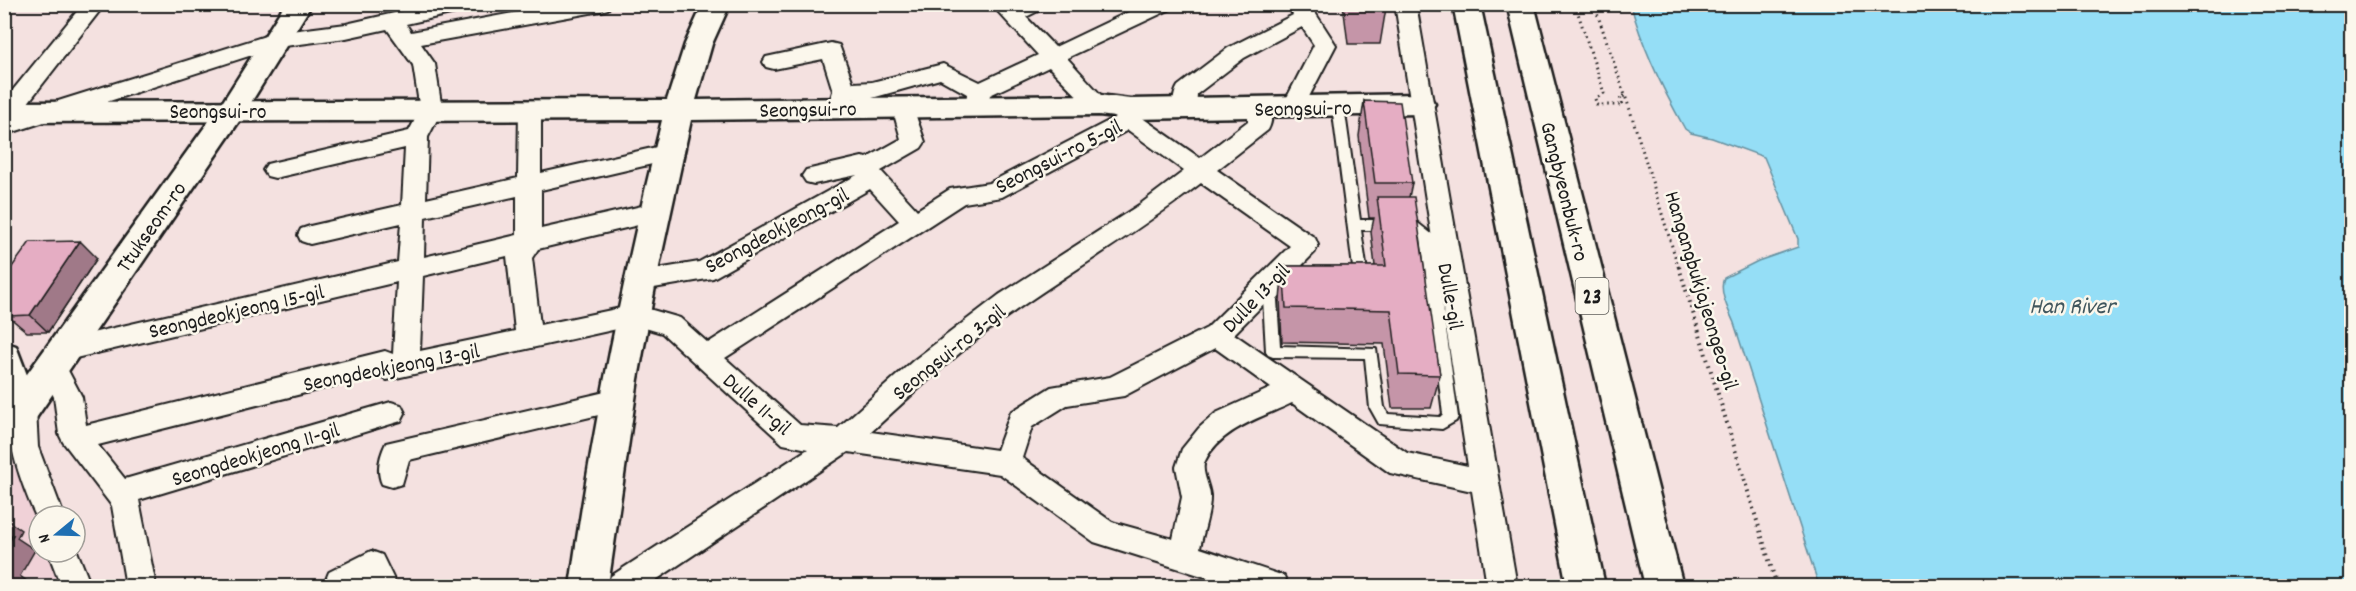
<svg xmlns="http://www.w3.org/2000/svg" width="2356" height="591" font-family="Dekko,sans-serif">
	<style>
		.built { fill: #f0d1d7 }
		.water { fill: #95def6; stroke: #65909f; stroke-width: 1.5 }
		.lines { fill: none; stroke-linecap: round; stroke-linejoin: round }
		.service-casing { stroke: #1c1c1c; stroke-width: 4 }
		.minor-casing { stroke: #1c1c1c; stroke-width: 4 }
		.tertiary-casing { stroke: #1c1c1c; stroke-width: 5 }
		.secondary-casing { stroke: #1c1c1c; stroke-width: 5 }
		.trunk-casing { stroke: #1c1c1c; stroke-width: 5 }
		.path-far1 { stroke: #1c1c1c; stroke-width: 3; stroke-dasharray: 1.5 4; stroke-linecap: butt }
		.path { stroke: #1c1c1c; stroke-width: 4; stroke-dasharray: 1.5 4.5; stroke-linecap: butt }
		.service { fill: #fbf7ec; fill-rule: evenodd }
		.minor { fill: #fbf7ec; fill-rule: evenodd }
		.tertiary { fill: #fbf7ec; fill-rule: evenodd }
		.secondary { fill: #fbf7ec; fill-rule: evenodd }
		.trunk { fill: #fbf7ec; fill-rule: evenodd }
		.wall { fill: #c595a8; stroke: #1c1c1c; stroke-width: 1.5 }
		.shaded-wall { fill: #a07988; stroke: #1c1c1c; stroke-width: 1.5 }
		.building { fill: #e5adc3; stroke: #1c1c1c; stroke-width: 1.5 }
		.labels { text-anchor: middle; stroke-width: 5; stroke-linejoin: round; paint-order: stroke }
		.shield { fill: #fbf7ec; stroke: #5f5e5a; stroke-width: 1.5 }
		.shield-label { font-size: 21px; font-weight: bold; fill: #1c1c1c }
		.street-label { font-size: 22px; fill: #1c1c1c; stroke: #fbf7ec }
		.water-label { font-size: 24px; font-style: italic; fill: #40565d; stroke: #fbf7ec }
	</style>
	<rect width="100%" height="100%" fill="#f4e1e0"/>
	<filter id="ink" filterUnits="userSpaceOnUse"><feTurbulence type="fractalNoise" baseFrequency=".0167" numOctaves="2"/><feDisplacementMap in="SourceGraphic" scale="12" xChannelSelector="R" yChannelSelector="G"/><feConvolveMatrix kernelMatrix="1 2 1 2 8 2 1 2 1" color-interpolation-filters="sRGB"/></filter>
	<g filter="url(#ink)">
		<path class="built" d="M 12,461 L 39,526 L 39,552 L 50,552 L 64,586 L 5,586 L 4,472 Z"/>
		<path class="water" d="M 1631,5 L 2351,5 L 2351,586 L 1819,586 L 1734,323 C 1729,311 1718,291 1724,278 L 1758,261 L 1798,247 L 1798,239 L 1764,157 L 1712,138 L 1691,133 L 1685,129 C 1663,90 1642,47 1631,5 Z"/>
		<g class="lines">
			<g class="service-casing">
				<path id="service" d="M 1338,102 L 1344,106 L 1360,220 L 1414,220 L 1433,235 L 1458,417 L 1456,421 L 1442,429 L 1379,424 L 1370,408 L 1365,358 L 1273,357 L 1268,355 L 1266,351 L 1263,298 L 1284,274 L 1299,274 L 1301,278 L 1299,282 L 1292,283 L 1277,300 L 1280,346 L 1376,349 L 1384,407 L 1388,414 L 1440,417 L 1443,414 L 1421,237 L 1411,230 L 1361,230 L 1368,279 L 1361,284 L 1353,283 L 1351,279 L 1354,275 L 1332,106 Z"/>
			</g>
			<g class="minor-casing">
				<path id="minor" d="M 83,4 L 105,4 L 20,113 L 275,33 L 346,24 L 434,4 L 476,4 L 473,9 L 406,24 L 411,32 L 562,4 L 611,4 L 608,9 L 601,11 L 421,44 L 435,64 L 442,110 L 428,137 L 426,199 L 518,178 L 519,110 L 522,105 L 530,102 L 538,105 L 541,110 L 541,173 L 670,144 L 678,146 L 682,152 L 678,158 L 541,190 L 541,229 L 655,203 L 664,206 L 667,212 L 664,218 L 655,221 L 538,249 L 532,258 L 540,325 L 635,305 L 680,318 L 708,343 L 899,221 L 870,189 L 713,278 L 642,290 L 633,287 L 629,280 L 633,273 L 699,262 L 857,175 L 814,184 L 806,182 L 802,176 L 806,170 L 862,157 L 867,158 L 901,139 L 892,107 L 895,102 L 903,99 L 911,102 L 925,142 L 921,148 L 881,171 L 917,210 L 950,189 L 989,183 L 1118,116 L 1122,104 L 1130,101 L 1138,104 L 1141,109 L 1141,117 L 1200,158 L 1248,121 L 1248,108 L 1251,103 L 1259,100 L 1267,103 C 1272,111 1273,121 1268,130 L 1217,170 L 1315,238 L 1318,245 L 1315,252 L 1234,334 L 1407,453 L 1468,466 L 1395,4 L 1416,4 L 1517,586 L 1487,586 L 1472,491 L 1390,473 L 1292,403 C 1263,417 1220,429 1205,461 C 1200,472 1211,487 1210,498 C 1210,514 1203,532 1200,548 L 1284,576 L 1288,586 L 1234,586 L 1094,542 L 1000,474 L 848,452 L 647,586 L 607,586 L 611,576 L 808,449 L 783,444 L 662,333 L 635,325 L 387,380 L 377,375 L 98,445 L 125,479 L 391,402 L 401,405 L 405,413 L 401,421 L 391,424 L 139,500 L 156,586 L 126,586 L 112,506 L 63,442 L 59,434 L 54,397 L 39,366 L 43,358 L 51,355 L 49,351 L 53,344 L 62,340 L 398,262 L 401,223 L 310,244 L 301,241 L 298,235 L 301,229 L 310,226 L 402,205 L 405,148 L 275,178 L 267,176 L 263,170 L 267,164 L 275,162 L 409,131 L 420,110 L 413,65 L 387,29 L 346,38 L 277,47 L 4,135 L 4,101 ZM 1128,130 L 1184,171 L 1139,205 L 999,295 L 914,360 L 838,428 L 800,425 L 725,358 L 964,203 L 1002,197 ZM 1201,183 L 1290,246 L 1207,328 L 1110,377 L 1051,387 L 1011,412 L 997,450 L 871,432 C 918,389 966,344 1019,308 C 1080,266 1143,228 1201,183 ZM 517,196 L 517,235 L 424,257 L 425,217 ZM 507,256 L 515,331 L 420,351 L 423,276 ZM 397,282 L 393,354 L 385,351 L 86,425 L 82,397 L 63,361 ZM 1215,348 L 1271,388 L 1216,413 L 1199,428 L 1182,449 L 1176,467 L 1182,497 L 1173,539 L 1112,522 L 1022,458 L 1032,427 L 1067,405 L 1124,396 Z
					M 991,4 L 1045,4 L 1042,9 L 1026,17 L 1055,47 L 1145,4 L 1174,4 L 1171,9 L 1067,58 L 1110,105 L 1107,110 L 1099,113 L 1091,110 L 1049,67 L 990,95 L 985,111 L 977,114 L 969,111 L 966,106 L 967,94 L 940,79 L 872,98 L 853,98 L 847,113 L 839,116 L 831,113 L 828,108 L 833,91 L 823,59 L 774,69 L 766,67 L 763,62 L 766,57 L 831,43 L 839,45 L 853,83 L 872,82 L 943,64 L 980,82 L 1038,55 Z
					M 1287,4 L 1307,4 L 1314,11 L 1336,45 L 1301,112 L 1293,115 L 1285,112 L 1282,107 L 1314,45 L 1302,27 L 1244,58 L 1197,94 L 1196,108 L 1193,113 L 1185,116 L 1177,113 C 1172,105 1173,94 1178,86 L 1228,48 L 1293,15 Z
					M 618,389 L 628,392 L 632,400 L 628,408 L 409,460 L 402,484 L 392,487 L 382,484 C 376,471 380,455 386,443 Z
					M 22,398 L 32,401 L 36,409 L 38,447 L 64,516 L 39,516 L 39,523 C 25,494 0,431 12,401 Z
					M 75,546 L 91,586 L 61,586 L 48,552 L 75,552 Z
					M 371,551 L 382,555 L 397,586 L 367,586 L 365,584 L 360,586 L 327,586 L 325,582 L 329,572 Z"/>
			</g>
			<g class="tertiary-casing">
				<path id="tertiary" d="M 703,4 L 730,4 L 712,44 L 696,100 L 1099,95 L 1130,99 L 1420,94 L 1430,97 L 1435,104 L 1430,111 L 1420,114 L 1130,119 L 1099,115 L 691,120 L 657,276 L 638,379 L 608,586 L 570,586 C 592,429 624,274 662,120 L 4,122 L 4,102 L 667,100 L 685,44 Z
					M 4,342 L 16,346 L 40,409 L 34,419 L 22,424 L 10,419 L 4,409 Z"/>
			</g>
			<g class="secondary-casing">
				<path id="secondary" d="M 285,4 L 312,4 L 242,117 L 17,446 L 4,450 L 4,406 L 222,103 Z"/>
			</g>
			<g class="trunk-casing">
				<path id="trunk" d="M 1453,4 L 1480,4 L 1605,586 L 1567,586 Z
					M 1507,4 L 1534,4 L 1683,586 L 1645,586 Z"/>
			</g>
			<path class="path-far1" d="M 1575,4 L 1604,93 L 1595,99 L 1597,105 L 1623,105 L 1620,97 L 1626,96
				M 1594,4 L 1630,110 L 1679,269"/>
			<path class="path" d="M 1679,267 L 1777,586"/>
			<use href="#service" class="service"/>
			<use href="#minor" class="minor"/>
			<use href="#tertiary" class="tertiary"/>
			<use href="#secondary" class="secondary"/>
			<use href="#trunk" class="trunk"/>
		</g>
		<path class="wall" d="M 1343,4 L 1385,4 L 1386,8 L 1380,44 L 1348,44 Z
			M 1364,101 L 1412,183 L 1409,197 L 1440,375 L 1431,408 L 1392,408 L 1384,344 L 1282,342 L 1280,300 L 1283,266 L 1375,266 L 1371,232 L 1374,218 L 1369,218 L 1359,136 Z
			M 97,258 L 48,332 L 27,332 L 8,316 Z"/>
		<path class="shaded-wall" d="M 80,241 L 97,258 L 48,332 L 30,315 Z
			M 4,518 L 21,530 L 17,538 L 35,550 L 20,576 L 28,582 L 25,586 L 4,586 Z"/>
		<path class="building" d="M 1352,4 L 1385,4 L 1386,8 L 1353,8 Z
			M 1364,101 L 1400,102 L 1412,183 L 1375,183 Z
			M 1377,197 L 1414,197 L 1440,375 L 1399,374 L 1391,310 L 1286,308 L 1283,266 L 1386,266 Z
			M 80,241 L 30,315 L 8,316 L 4,286 L 4,278 L 30,242 Z
			M 13,535 L 4,550 L 4,536 Z"/>
	</g>
	<g class="labels">
		<rect class="shield" x="1575.5" y="278" width="33" height="36" rx="4.5"/>
		<g class="shield-label">
			<text x="1592" y="303">23</text>
		</g>
		<g class="street-label">
			<text transform="translate(1303 107) rotate(-1)" y="8">Seongsui-ro</text>
			<text transform="translate(808 108) rotate(-1)" y="8">Seongsui-ro</text>
			<text x="218" y="118">Seongsui-ro</text>
			<text transform="translate(1058 155) rotate(-27)" y="8">Seongsui-ro 5-gil</text>
			<text transform="translate(1566 191) rotate(76)" y="8">Gangbyeonbuk-ro</text>
			<text transform="translate(150 226) rotate(-55)" y="8">Ttukseom-ro</text>
			<text transform="translate(776 229) rotate(-28)" y="8">Seongdeokjeong-gil</text>
			<text transform="translate(1703 290) rotate(73)" y="8">Hangangbukjajeongeo-gil</text>
			<text transform="translate(1452 296) rotate(80)" y="8">Dulle-gil</text>
			<text transform="translate(1255 297) rotate(-46)" y="8">Dulle 13-gil</text>
			<text transform="translate(236 310) rotate(-13)" y="8">Seongdeokjeong 15-gil</text>
			<text transform="translate(948 351) rotate(-39)" y="8">Seongsui-ro 3-gil</text>
			<text transform="translate(391 366) rotate(-11)" y="8">Seongdeokjeong 13-gil</text>
			<text transform="translate(758 403) rotate(41)" y="8">Dulle 11-gil</text>
			<text transform="translate(255 453) rotate(-17)" y="8">Seongdeokjeong 11-gil</text>
		</g>
		<g class="water-label">
			<text x="2072" y="313">Han River</text>
		</g>
	</g>
	<rect width="2356" height="591" fill="none" stroke="#fbf7ec" stroke-width="24"/>
	<rect x="12" y="12" width="2332" height="567" fill="none" stroke="#1c1c1c" stroke-width="2" filter="url(#ink)"/>
	<g transform="translate(57 534) rotate(251)"><circle r="28" fill="#fbf7ec" stroke="#a29f99" stroke-width="1.5"/>
	<path d="M0-4.5L10 22L0 15L-10 22Z" fill="#1f6fb2"/>
	<text y="-9" font-size="16" font-weight="bold" text-anchor="middle" fill="#1c1c1c">N</text>
	</g>
</svg>
